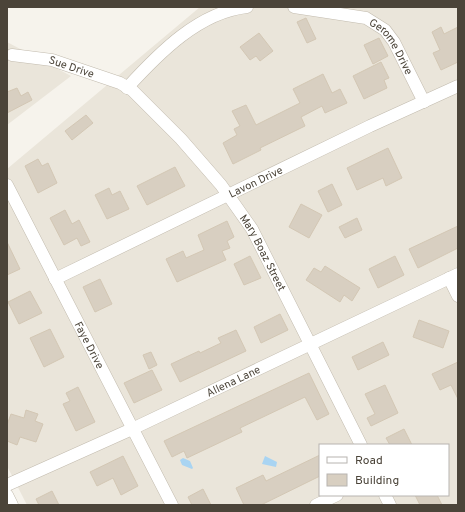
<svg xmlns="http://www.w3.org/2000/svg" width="465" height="512" font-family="Overpass,sans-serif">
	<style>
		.residential { fill: #eae5da; fill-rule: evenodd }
		.water { fill: #a9d4f2 }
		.building { fill: #d8cfc1; stroke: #d3c7b4 }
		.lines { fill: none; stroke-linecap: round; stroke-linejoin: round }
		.street-casing { stroke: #c2bbae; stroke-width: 13 }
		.street { stroke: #fff; stroke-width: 12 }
		.labels { text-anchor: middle; stroke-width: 4; stroke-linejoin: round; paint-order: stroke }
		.street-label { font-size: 11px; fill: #4b4439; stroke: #fff }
	</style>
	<rect width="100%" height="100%" fill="#f6f3ec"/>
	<path class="residential" d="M 200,7 L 458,7 L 458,505 L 27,505 L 7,466 L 7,169 ZM 320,445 L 448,445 L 448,495 L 320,495 Z
		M 7,42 L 71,76 L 7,125 Z"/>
	<path class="water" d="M 265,456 L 277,462 L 276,467 L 262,464 Z
		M 183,458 L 190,461 L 193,468 L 192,469 L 182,465 L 180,460 Z"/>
	<path class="building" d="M 306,18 L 316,39 L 307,43 L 297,22 Z
		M 441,27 L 444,34 L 458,27 L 458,62 L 441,70 L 433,53 L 440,50 L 432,32 Z
		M 259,33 L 273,51 L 260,61 L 256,56 L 250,60 L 240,47 Z
		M 379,38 L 388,56 L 373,64 L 364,45 Z
		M 381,62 L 389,78 L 384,80 L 387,88 L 364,99 L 353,76 Z
		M 323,74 L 332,93 L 340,89 L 347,103 L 325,113 L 322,106 L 301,117 L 305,126 L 260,148 L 261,150 L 233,164 L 223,143 L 237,135 L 234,129 L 240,126 L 232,111 L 246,105 L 256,125 L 300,103 L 293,89 Z
		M 17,88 L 21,96 L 28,92 L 32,100 L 7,113 L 7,92 Z
		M 86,115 L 93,123 L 72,140 L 65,131 Z
		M 388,148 L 402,178 L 386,186 L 383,178 L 357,190 L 347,168 Z
		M 38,159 L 42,166 L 48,163 L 57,183 L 38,193 L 25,166 Z
		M 175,167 L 185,186 L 147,205 L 137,186 Z
		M 332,184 L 342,205 L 328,212 L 318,191 Z
		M 109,188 L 112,195 L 120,191 L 129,209 L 107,219 L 95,195 Z
		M 301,204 L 322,215 L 309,238 L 289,227 Z
		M 65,210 L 72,224 L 79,220 L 90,242 L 81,246 L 77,238 L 64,245 L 50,218 Z
		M 357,218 L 362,230 L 345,238 L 339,227 Z
		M 227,221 L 234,237 L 227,241 L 230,248 L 222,251 L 226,260 L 177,282 L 166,259 L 183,251 L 186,258 L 204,250 L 198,235 Z
		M 458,226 L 458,248 L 418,268 L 409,249 Z
		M 7,242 L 20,269 L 7,275 Z
		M 250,256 L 261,278 L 244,285 L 234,264 Z
		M 395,256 L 404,275 L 378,288 L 369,269 Z
		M 325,266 L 360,288 L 352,301 L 344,295 L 340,302 L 306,280 L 314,268 L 321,272 Z
		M 100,279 L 112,304 L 95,312 L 83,287 Z
		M 30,291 L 42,313 L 19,324 L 8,302 Z
		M 280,314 L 288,330 L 261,343 L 254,327 Z
		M 419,320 L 449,331 L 443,348 L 413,337 Z
		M 50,329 L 64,357 L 44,367 L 30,338 Z
		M 236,330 L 246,351 L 180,382 L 171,364 L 199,351 L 200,353 L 221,343 L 218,338 Z
		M 383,342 L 389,355 L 358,370 L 352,357 Z
		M 151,352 L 157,365 L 149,369 L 143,355 Z
		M 458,362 L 458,399 L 451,385 L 440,390 L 432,374 Z
		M 152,370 L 162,390 L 134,403 L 124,383 Z
		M 309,373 L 329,414 L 317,420 L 305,397 L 240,428 L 242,432 L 187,458 L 184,451 L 172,457 L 164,441 Z
		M 385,385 L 398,413 L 371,426 L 367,418 L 375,414 L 365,394 Z
		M 78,387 L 95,422 L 76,431 L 63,404 L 70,401 L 66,393 Z
		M 26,410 L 38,414 L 35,421 L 43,424 L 36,442 L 20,437 L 17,445 L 7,441 L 7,425 L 11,414 L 24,418 Z
		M 404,429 L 412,445 L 390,445 L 386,438 Z
		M 320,455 L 320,476 L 261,505 L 244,505 L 236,488 L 263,475 L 266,481 Z
		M 123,456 L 138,486 L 121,495 L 113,478 L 97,486 L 90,472 Z
		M 203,489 L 211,505 L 192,505 L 188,497 Z
		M 52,491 L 59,505 L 39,505 L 36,499 Z
		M 415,495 L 437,495 L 442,505 L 420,505 Z"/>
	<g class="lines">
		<g class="street-casing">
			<g id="street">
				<path id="s1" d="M 294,7 L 366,18 L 385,30 L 394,42 L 424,102"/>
				<path id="s2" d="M 12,55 L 52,60 L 120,83 L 132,90 L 181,139 L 221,185 L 252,229 L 361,445"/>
				<path d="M 127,88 C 159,53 199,12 247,7"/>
				<path id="s3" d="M 7,185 L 172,505"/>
				<path d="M 449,278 L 458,296"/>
				<path id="s4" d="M 55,279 L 370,126 L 458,86"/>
				<path id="s5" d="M 7,485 L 132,429 L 458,274"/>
				<path d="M 7,495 L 12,505"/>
				<path d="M 385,495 L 390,505"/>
				<path d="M 316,505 L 337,495"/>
			</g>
		</g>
		<use href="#street" class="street"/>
	</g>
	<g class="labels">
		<g class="street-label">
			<text dy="4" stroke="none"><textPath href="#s1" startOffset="112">Gerome Drive</textPath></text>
			<text dy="4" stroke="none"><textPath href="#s2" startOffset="61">Sue Drive</textPath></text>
			<text dy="4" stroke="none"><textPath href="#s4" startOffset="223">Lavon Drive</textPath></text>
			<text dy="4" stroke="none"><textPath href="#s2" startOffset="336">Mary Boaz Street</textPath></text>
			<text dy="4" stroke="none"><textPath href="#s3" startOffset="180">Faye Drive</textPath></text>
			<text dy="4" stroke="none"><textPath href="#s5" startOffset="249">Allena Lane</textPath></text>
		</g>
	</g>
	<rect width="465" height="512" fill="none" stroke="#4b4439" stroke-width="16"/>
	<rect x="319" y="444" width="130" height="52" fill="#ffffff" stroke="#b7b4b0"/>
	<rect x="327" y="457" width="20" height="6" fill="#ffffff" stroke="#b7b4b0"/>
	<text x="355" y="464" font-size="12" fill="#4b4439">Road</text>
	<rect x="327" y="474" width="20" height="12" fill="#d8cfc1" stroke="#b7b4b0"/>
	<text x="355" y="484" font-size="12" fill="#4b4439">Building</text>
</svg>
